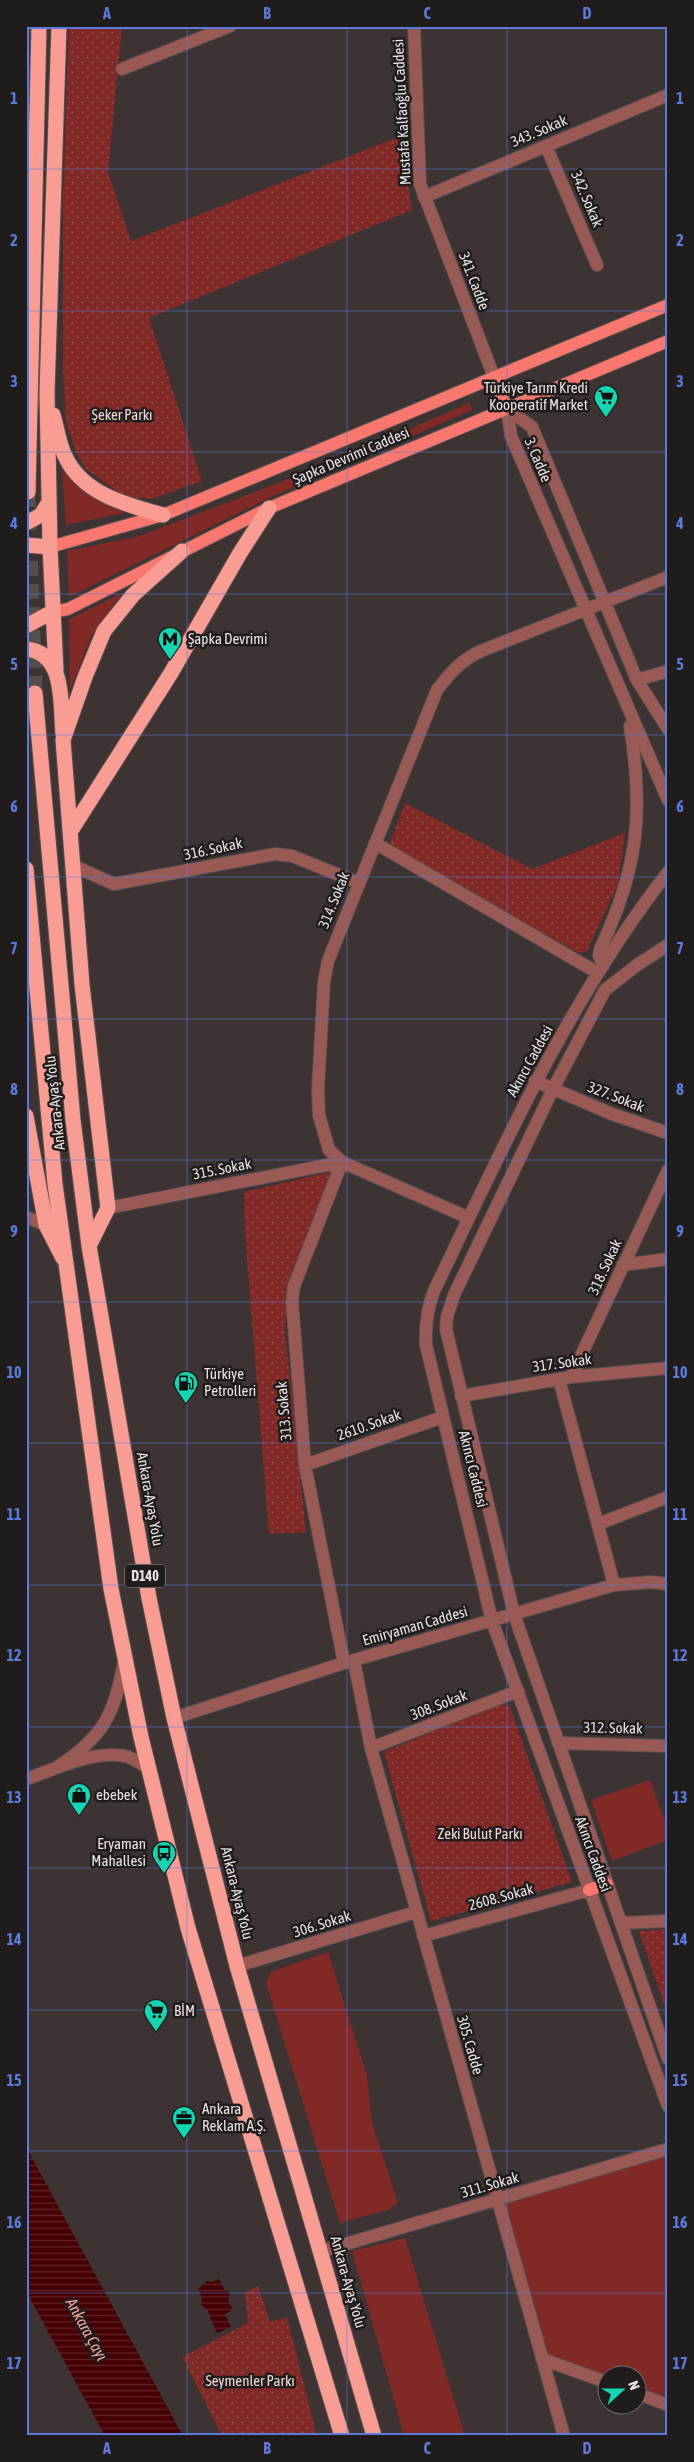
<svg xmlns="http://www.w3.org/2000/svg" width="694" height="2462" font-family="'Asap Condensed',sans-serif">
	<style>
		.grass { fill: #802927 }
		.park { fill: url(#park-dots) }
		.water { fill: url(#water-rules) }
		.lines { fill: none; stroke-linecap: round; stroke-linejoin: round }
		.highway-tunnel { stroke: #564d4d; stroke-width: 15; stroke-dasharray: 15 8; stroke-linecap: butt }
		.minor-casing { stroke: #584f4e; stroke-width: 14 }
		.major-casing { stroke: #584f4e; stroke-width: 14 }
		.highway-casing { stroke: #584f4e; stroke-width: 17 }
		.minor { stroke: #995954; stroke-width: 12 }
		.major { stroke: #f8776f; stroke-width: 12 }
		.highway { stroke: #f99c94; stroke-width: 15 }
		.grid { fill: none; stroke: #5a7bdb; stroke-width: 1; stroke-opacity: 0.55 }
		.labels { text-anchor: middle; stroke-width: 5; stroke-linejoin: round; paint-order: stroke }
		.shield { fill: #201c1c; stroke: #ada7a7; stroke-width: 1 }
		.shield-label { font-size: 14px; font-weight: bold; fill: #e9e3e3 }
		.street-label { font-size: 15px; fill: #e9e3e3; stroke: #201c1c }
		.poi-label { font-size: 15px; fill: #e9e3e3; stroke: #201c1c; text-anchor: start }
		.park-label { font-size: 15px; fill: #f3d7d4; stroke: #201c1c }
		.water-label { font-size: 16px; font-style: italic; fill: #f7a9a1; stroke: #201c1c }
		.neatline { fill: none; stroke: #5a7bdb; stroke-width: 2 }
		.grid-label { font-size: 16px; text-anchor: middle; font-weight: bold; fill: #5a7bdb }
	</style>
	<defs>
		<pattern id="park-dots" width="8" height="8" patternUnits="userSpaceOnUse" patternTransform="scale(1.25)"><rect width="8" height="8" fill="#802927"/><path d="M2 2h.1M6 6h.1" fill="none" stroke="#924846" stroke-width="1.8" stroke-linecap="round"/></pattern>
		<pattern id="water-rules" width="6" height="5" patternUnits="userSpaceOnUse" patternTransform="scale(1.25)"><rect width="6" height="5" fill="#460004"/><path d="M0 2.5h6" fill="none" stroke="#612528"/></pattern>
	</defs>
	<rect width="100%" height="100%" fill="#3c3332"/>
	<path class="grass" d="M 470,403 L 472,410 L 273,496 L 69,597 L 67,551 L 140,536 L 317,468 Z
		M 62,467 L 83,491 L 125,513 L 66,525 Z
		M 122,593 L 91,637 L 70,690 L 69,619 Z
		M 650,1780 L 668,1829 L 668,1840 L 612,1861 L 591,1800 Z
		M 328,1952 L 367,2075 L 372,2123 L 398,2203 L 388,2210 L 340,2223 L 266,1983 L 271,1972 Z
		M 668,2149 L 668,2405 L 637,2393 L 636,2374 L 606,2374 L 606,2382 L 542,2359 L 497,2201 Z
		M 405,2238 L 465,2436 L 404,2436 L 352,2251 Z"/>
	<path class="park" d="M 69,26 L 122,26 L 108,172 L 131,241 L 404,135 L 406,172 L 412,210 L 149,318 L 202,481 L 153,499 L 125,497 L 86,469 L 76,453 L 66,421 L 63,374 L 63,200 Z
		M 405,803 L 532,869 L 625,833 L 618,884 L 587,951 L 579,953 L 389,846 Z
		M 330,1172 L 322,1201 L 288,1283 L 285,1333 L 306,1532 L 269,1534 L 245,1233 L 244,1192 Z
		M 501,1703 L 510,1707 L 572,1882 L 431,1921 L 384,1752 Z
		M 668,1929 L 668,2016 L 639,1931 Z
		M 258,2286 L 270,2322 L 287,2317 L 317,2436 L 222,2436 L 182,2357 L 248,2323 L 245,2292 Z"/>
	<path class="water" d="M 26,2147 L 183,2436 L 105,2436 L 26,2291 Z
		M 219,2279 L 224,2289 L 230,2293 L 228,2300 L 233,2310 L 225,2314 L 231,2327 L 217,2333 L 207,2309 L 201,2305 L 202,2298 L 198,2289 L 207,2281 L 212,2282 Z"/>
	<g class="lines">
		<path class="highway-tunnel" d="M 28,492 L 35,693"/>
		<g class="minor-casing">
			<path id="minor" d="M 414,26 L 420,184 L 494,377
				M 122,69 L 230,26
				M 546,146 L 597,265
				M 424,197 L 668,95
				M 507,409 L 511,436 L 668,800
				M 507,409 L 532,427 L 637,680 L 668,729
				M 637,680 L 668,671
				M 375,843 L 598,973
				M 74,866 L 114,884 L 275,854 L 292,856 L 359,883
				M 668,872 C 569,999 503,1147 434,1291 C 427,1309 425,1325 426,1345 L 492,1621 L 668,2106
				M 668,945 L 637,965 L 605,990 L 553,1089 L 454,1295 L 447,1317 L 446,1329 L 514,1614 L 668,2059
				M 603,966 L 599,955 L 601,947 C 638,869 644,811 630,726
				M 535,1081 L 612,1114 L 668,1133
				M 342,1162 L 294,1286 L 292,1301 L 305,1465 L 344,1663
				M 108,1208 L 342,1162
				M 26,1217 L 46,1225
				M 469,1218 L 342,1162 L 329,1150 L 319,1115 L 318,1089 L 324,982 L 328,961 L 437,690 C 450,673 461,660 481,651 L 668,577
				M 623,1265 L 668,1259
				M 571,1377 L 668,1170
				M 559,1379 L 614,1585
				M 461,1396 L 571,1377 L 668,1368
				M 305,1465 L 443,1417
				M 598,1524 L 668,1497
				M 354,1661 L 371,1748 L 564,2436
				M 174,1718 L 344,1663 L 614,1585 L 651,1582 L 668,1584
				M 558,1743 L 668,1746
				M 371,1748 L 518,1691
				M 56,1768 C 103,1737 114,1716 124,1662
				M 26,1779 C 56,1769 93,1750 125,1756 C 134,1758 141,1764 149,1769
				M 621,1923 L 668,1921
				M 423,1936 L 589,1890
				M 237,1966 L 416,1912
				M 322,2251 L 668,2149
				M 542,2359 L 606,2382
				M 636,2393 L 668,2405"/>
		</g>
		<g class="major-casing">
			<path id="major" d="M 494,377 L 507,409
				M 50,547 L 163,515 L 668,305
				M 52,612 L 68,609 L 269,508 L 668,341
				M 589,1890 L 607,1884"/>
		</g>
		<g class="highway-casing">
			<path id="highway" d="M 53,415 C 57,428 59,444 65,456 C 82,494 127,505 163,515
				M 28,492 L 39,26
				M 26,523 L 41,515 L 49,502
				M 26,545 L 50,547
				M 26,626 L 52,612
				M 26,649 C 66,653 60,704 63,734
				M 56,670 L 50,547 L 47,393 L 59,26
				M 35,693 L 73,1120 L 89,1246 L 149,1598 L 174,1718 L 237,1966 L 374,2436
				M 72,829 L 171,673 L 240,553 L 269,508
				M 26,869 L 55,1184 L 111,1589 L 141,1737 L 188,1928 L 342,2436
				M 26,1116 L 46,1225 L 63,1258
				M 89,1246 L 108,1208 L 82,985 L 63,740 L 85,677 L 104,631 L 133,595 L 182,551"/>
		</g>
		<use href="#minor" class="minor"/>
		<use href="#major" class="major"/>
		<use href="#highway" class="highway"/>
	</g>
	<path class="grid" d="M 187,26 L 187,2436M 347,26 L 347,2436M 507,26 L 507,2436M 26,169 L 668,169M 26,311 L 668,311M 26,452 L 668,452M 26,594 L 668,594M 26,735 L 668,735M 26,877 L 668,877M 26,1019 L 668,1019M 26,1160 L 668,1160M 26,1302 L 668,1302M 26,1443 L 668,1443M 26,1585 L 668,1585M 26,1727 L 668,1727M 26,1868 L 668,1868M 26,2010 L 668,2010M 26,2151 L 668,2151M 26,2293 L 668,2293"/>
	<defs>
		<g id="supermarket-pin" transform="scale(1.25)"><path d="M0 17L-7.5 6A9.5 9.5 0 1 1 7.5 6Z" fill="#15d5b3" stroke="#201c1c"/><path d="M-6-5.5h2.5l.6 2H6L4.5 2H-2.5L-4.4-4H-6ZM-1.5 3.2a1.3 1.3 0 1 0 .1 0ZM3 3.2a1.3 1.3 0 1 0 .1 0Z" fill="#111"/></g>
		<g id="metro-pin" transform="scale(1.25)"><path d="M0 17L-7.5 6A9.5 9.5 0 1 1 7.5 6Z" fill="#15d5b3" stroke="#201c1c"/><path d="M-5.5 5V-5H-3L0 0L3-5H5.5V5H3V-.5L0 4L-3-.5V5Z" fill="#111"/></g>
		<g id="fuel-pin" transform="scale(1.25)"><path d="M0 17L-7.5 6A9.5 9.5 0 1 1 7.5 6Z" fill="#15d5b3" stroke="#201c1c"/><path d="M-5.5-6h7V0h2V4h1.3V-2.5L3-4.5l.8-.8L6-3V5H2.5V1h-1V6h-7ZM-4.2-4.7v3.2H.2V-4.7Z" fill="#111"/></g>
		<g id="shop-pin" transform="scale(1.25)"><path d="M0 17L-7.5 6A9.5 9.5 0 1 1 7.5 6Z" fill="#15d5b3" stroke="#201c1c"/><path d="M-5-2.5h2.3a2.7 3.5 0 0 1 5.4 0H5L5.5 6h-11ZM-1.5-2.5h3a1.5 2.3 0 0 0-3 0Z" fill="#111"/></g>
		<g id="bus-pin" transform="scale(1.25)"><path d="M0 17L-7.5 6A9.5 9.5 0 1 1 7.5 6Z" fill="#15d5b3" stroke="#201c1c"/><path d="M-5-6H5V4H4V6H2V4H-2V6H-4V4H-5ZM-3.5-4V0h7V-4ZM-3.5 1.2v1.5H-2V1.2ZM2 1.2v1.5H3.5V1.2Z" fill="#111"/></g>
		<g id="office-pin" transform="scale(1.25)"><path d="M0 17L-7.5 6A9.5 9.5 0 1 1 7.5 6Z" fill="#15d5b3" stroke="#201c1c"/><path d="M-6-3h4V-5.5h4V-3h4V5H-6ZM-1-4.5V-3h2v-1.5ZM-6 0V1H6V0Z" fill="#111"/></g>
	</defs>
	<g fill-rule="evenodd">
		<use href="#supermarket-pin" x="606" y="397"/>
		<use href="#metro-pin" x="170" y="639"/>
		<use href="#fuel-pin" x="186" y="1383"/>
		<use href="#shop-pin" x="79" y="1795"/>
		<use href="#bus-pin" x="164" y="1853"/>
		<use href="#supermarket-pin" x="156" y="2011"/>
		<use href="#office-pin" x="184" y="2118"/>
	</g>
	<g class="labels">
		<rect class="shield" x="125" y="1564.5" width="40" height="23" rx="4"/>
		<g class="shield-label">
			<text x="145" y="1581">D140</text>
		</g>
		<g class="street-label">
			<text transform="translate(402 112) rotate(-93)" y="5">Mustafa Kalfaoğlu Caddesi</text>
			<text transform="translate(539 131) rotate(-23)" y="5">343. Sokak</text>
			<text transform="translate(587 199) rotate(67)" y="5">342. Sokak</text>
			<text transform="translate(474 281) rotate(69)" y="5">341. Cadde</text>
			<text transform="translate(351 456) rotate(-23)" y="5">Şapka Devrimi Caddesi</text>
			<text transform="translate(538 460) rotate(67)" y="5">3. Cadde</text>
			<text transform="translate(213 849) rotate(-12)" y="5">316. Sokak</text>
			<text transform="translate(334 900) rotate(-68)" y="5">314. Sokak</text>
			<text transform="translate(530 1061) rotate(-61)" y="5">Akıncı Caddesi</text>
			<text transform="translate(616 1097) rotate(21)" y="5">327. Sokak</text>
			<text transform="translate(55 1103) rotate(-96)" y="5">Ankara-Ayaş Yolu</text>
			<text transform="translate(222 1169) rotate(-11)" y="5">315. Sokak</text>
			<text transform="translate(605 1267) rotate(-65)" y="5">318. Sokak</text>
			<text transform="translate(562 1363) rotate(-8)" y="5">317. Sokak</text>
			<text transform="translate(284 1411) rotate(-95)" y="5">313. Sokak</text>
			<text transform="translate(369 1425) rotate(-19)" y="5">2610. Sokak</text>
			<text transform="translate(473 1469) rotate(76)" y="5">Akıncı Caddesi</text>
			<text transform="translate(150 1499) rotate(80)" y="5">Ankara-Ayaş Yolu</text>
			<text transform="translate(415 1626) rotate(-16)" y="5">Emiryaman Caddesi</text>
			<text transform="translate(439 1705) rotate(-21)" y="5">308. Sokak</text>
			<text transform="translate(613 1728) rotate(1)" y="5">312. Sokak</text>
			<text transform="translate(593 1854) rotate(70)" y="5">Akıncı Caddesi</text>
			<text transform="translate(237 1893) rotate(76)" y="5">Ankara-Ayaş Yolu</text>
			<text transform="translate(501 1897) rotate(-15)" y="5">2608. Sokak</text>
			<text transform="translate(322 1924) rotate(-17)" y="5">306. Sokak</text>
			<text transform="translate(470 2045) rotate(74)" y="5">305. Cadde</text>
			<text transform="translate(490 2185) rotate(-16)" y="5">311. Sokak</text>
			<text transform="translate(348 2282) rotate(74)" y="5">Ankara-Ayaş Yolu</text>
		</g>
		<g class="poi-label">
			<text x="588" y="393" text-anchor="end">Türkiye Tarım Kredi<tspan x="588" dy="17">Kooperatif Market</tspan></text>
			<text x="188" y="644">Şapka Devrimi</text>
			<text x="204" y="1379">Türkiye<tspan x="204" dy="17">Petrolleri</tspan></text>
			<text x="96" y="1800">ebebek</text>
			<text x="146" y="1849" text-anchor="end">Eryaman<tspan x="146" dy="17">Mahallesi</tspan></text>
			<text x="174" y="2016">BİM</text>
			<text x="202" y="2114">Ankara<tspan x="202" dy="17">Reklam A.Ş.</tspan></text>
		</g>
		<g class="park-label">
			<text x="122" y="420">Şeker Parkı</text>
			<text x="480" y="1839">Zeki Bulut Parkı</text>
			<text x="250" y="2386">Seymenler Parkı</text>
		</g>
		<g class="water-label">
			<text transform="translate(87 2329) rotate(61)" y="6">Ankara Çayı</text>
		</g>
	</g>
	<rect width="694" height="2462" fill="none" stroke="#201c1c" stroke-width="55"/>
	<g transform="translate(622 2390) rotate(69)"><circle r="24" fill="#201c1c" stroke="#706c6c"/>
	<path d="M0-4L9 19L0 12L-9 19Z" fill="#15d5b3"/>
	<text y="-8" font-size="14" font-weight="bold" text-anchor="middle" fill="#e9e3e3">N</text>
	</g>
	<rect x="28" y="28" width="638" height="2406" class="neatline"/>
	<g class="grid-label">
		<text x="107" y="19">A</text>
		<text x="267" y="19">B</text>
		<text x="427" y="19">C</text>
		<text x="587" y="19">D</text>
		<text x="14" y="104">1</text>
		<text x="680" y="104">1</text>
		<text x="14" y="246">2</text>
		<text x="680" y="246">2</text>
		<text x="14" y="387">3</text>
		<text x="680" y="387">3</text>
		<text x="14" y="529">4</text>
		<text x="680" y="529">4</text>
		<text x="14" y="670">5</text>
		<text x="680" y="670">5</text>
		<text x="14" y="812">6</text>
		<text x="680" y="812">6</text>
		<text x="14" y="954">7</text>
		<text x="680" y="954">7</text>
		<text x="14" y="1095">8</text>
		<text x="680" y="1095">8</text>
		<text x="14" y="1237">9</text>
		<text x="680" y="1237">9</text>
		<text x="14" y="1378">10</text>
		<text x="680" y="1378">10</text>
		<text x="14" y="1520">11</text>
		<text x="680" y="1520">11</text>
		<text x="14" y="1661">12</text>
		<text x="680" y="1661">12</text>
		<text x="14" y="1803">13</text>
		<text x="680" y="1803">13</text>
		<text x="14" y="1945">14</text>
		<text x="680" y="1945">14</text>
		<text x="14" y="2086">15</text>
		<text x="680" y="2086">15</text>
		<text x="14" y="2228">16</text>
		<text x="680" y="2228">16</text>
		<text x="14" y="2369">17</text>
		<text x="680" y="2369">17</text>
		<text x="107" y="2454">A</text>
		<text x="267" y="2454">B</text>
		<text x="427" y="2454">C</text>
		<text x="587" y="2454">D</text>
	</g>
</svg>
